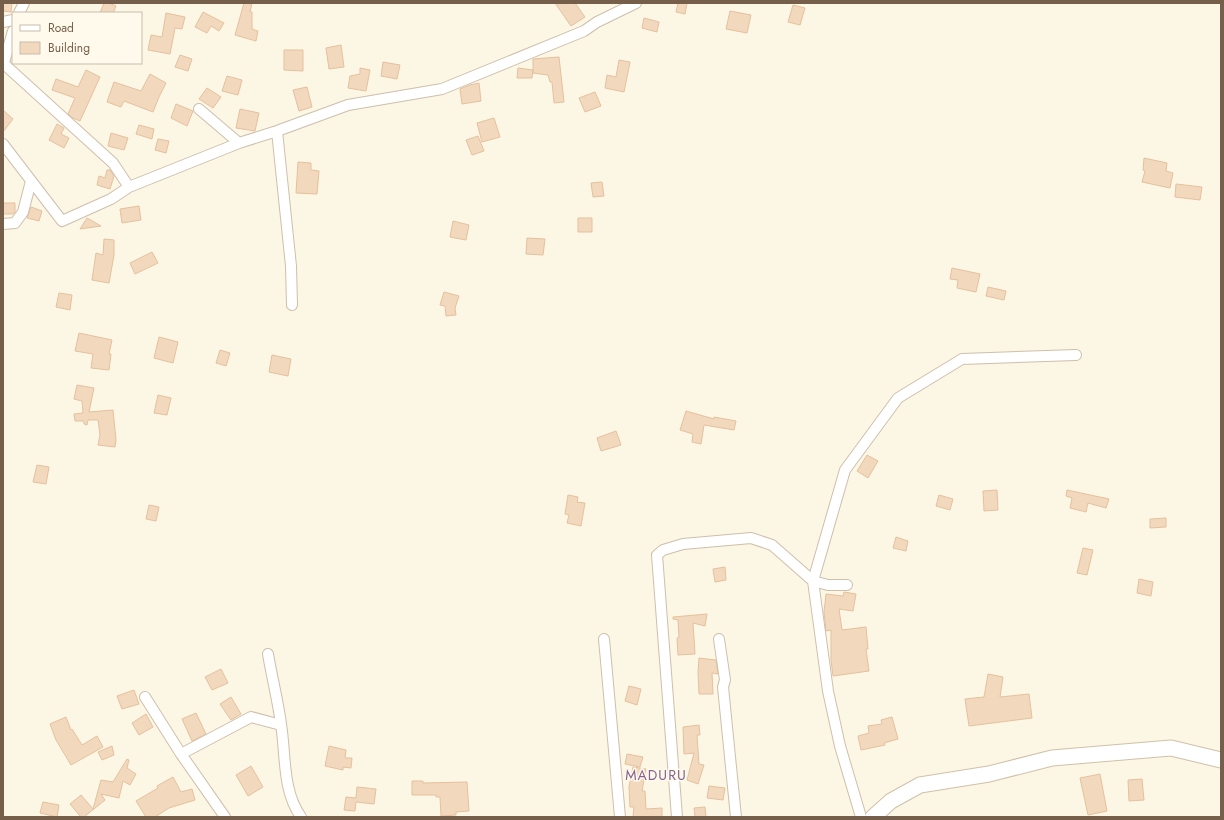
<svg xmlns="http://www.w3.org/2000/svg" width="1224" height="820" font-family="Jost,sans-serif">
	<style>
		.building { fill: #f2d8bd; stroke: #e5c19d }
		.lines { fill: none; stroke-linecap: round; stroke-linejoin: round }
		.street-casing { stroke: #cebfac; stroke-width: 12 }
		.secondary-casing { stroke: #d1c0a9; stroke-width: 17 }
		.street { stroke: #fff; stroke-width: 10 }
		.secondary { stroke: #fff; stroke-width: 15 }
		.labels { text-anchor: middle; stroke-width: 3; stroke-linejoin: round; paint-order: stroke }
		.quarter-label { font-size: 14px; letter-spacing: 1px; fill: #886292; stroke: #fffaec }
	</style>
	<rect width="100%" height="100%" fill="#fcf6e5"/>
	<path class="building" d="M 3,3 L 12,3 L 11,12 L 3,11 Z
		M 104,3 L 109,3 L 116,6 L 113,13 L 100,13 Z
		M 244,3 L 252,3 L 250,12 L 252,12 L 252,29 L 258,31 L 256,41 L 235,35 Z
		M 555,3 L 575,3 L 585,17 L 571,26 Z
		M 678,3 L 687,3 L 685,14 L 676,12 Z
		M 793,5 L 805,8 L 800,25 L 788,22 Z
		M 730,11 L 751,15 L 747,33 L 726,29 Z
		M 203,12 L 224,23 L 219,31 L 211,26 L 207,33 L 195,27 Z
		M 166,13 L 185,17 L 182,29 L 175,28 L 170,54 L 148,50 L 151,35 L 162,37 Z
		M 644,18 L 659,22 L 657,32 L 642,28 Z
		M 341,45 L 344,67 L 329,69 L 326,48 Z
		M 284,50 L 303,50 L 303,71 L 284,70 Z
		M 180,55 L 192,59 L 188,71 L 175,67 Z
		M 559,57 L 564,102 L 554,103 L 552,82 L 550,82 L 548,75 L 533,73 L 533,59 Z
		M 619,60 L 630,62 L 624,92 L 605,88 L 607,75 L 616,77 Z
		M 383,62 L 400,65 L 397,79 L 381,76 Z
		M 360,68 L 370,70 L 366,91 L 348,88 L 350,76 L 360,74 Z
		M 518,68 L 533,70 L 532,78 L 517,78 Z
		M 86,70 L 100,77 L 80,121 L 73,118 L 68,114 L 75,98 L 52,90 L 56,79 L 78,87 Z
		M 150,74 L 166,83 L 159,97 L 153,112 L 124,101 L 121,107 L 107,102 L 114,82 L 141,91 Z
		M 227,76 L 242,80 L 238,95 L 222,91 Z
		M 479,83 L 481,101 L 462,104 L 460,89 L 470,85 Z
		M 307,87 L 312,107 L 299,111 L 293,90 Z
		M 207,88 L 221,97 L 213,108 L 199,99 Z
		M 595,92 L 601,106 L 585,112 L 579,98 Z
		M 176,104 L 193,111 L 187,126 L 171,118 Z
		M 240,109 L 259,113 L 255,131 L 236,128 Z
		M 3,110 L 13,119 L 3,132 Z
		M 494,118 L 500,137 L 482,142 L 477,123 Z
		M 57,124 L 64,128 L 61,134 L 69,138 L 64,148 L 49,140 Z
		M 139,125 L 154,129 L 152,139 L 136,134 Z
		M 111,133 L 128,138 L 124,150 L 108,146 Z
		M 478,136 L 484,151 L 472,155 L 466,140 Z
		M 158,139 L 169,141 L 166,153 L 155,150 Z
		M 1144,158 L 1167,163 L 1166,171 L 1173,173 L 1170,188 L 1142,182 L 1145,171 L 1143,170 Z
		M 298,162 L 311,163 L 311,170 L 319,171 L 317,194 L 296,193 Z
		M 107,170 L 110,170 L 114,176 L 110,189 L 97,185 L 99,176 L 105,178 Z
		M 602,182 L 604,196 L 593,197 L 591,183 Z
		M 1176,184 L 1202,187 L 1200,200 L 1175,197 Z
		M 3,203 L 15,203 L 15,212 L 13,214 L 3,214 Z
		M 139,206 L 141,220 L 122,223 L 120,209 Z
		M 31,207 L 42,211 L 39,221 L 27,218 Z
		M 87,218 L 101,226 L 80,229 Z
		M 578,218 L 592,218 L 592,232 L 578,232 Z
		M 453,221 L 469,225 L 466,240 L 450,237 Z
		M 527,238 L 545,239 L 543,255 L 526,254 Z
		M 104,239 L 114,240 L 114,255 L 109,283 L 92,280 L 96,253 L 103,255 Z
		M 152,252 L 158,263 L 135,274 L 130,263 Z
		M 952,268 L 980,274 L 976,292 L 957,288 L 958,280 L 950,279 Z
		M 988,287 L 1006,291 L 1004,300 L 986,296 Z
		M 444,292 L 459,296 L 455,308 L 456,315 L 446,316 L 445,306 L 440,305 Z
		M 59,293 L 72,295 L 70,310 L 56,307 Z
		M 79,333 L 112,340 L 109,354 L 111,354 L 109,370 L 91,368 L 93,354 L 75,351 Z
		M 159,337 L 178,342 L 173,363 L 154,358 Z
		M 220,350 L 230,353 L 226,366 L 216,363 Z
		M 272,355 L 291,359 L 288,376 L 269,372 Z
		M 77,385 L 94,388 L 89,412 L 113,410 L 116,440 L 115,447 L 98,445 L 100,435 L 98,420 L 88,420 L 87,425 L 84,424 L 84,421 L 75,421 L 74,414 L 83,413 L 82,401 L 74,399 Z
		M 158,395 L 171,398 L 167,415 L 154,413 Z
		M 686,411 L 714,419 L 714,417 L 736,421 L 734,430 L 704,425 L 701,444 L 692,442 L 693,434 L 680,430 Z
		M 616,431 L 621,445 L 601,451 L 597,438 Z
		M 867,455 L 878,461 L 868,478 L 857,471 Z
		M 37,465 L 49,467 L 46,484 L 33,482 Z
		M 997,490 L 998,510 L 984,511 L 983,491 Z
		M 1067,490 L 1109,499 L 1106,508 L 1088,503 L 1086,512 L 1070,508 L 1072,498 L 1066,496 Z
		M 568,495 L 578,497 L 577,502 L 585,503 L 581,526 L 567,523 L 569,515 L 565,514 Z
		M 939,495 L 953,499 L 950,510 L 936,506 Z
		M 149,505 L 159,507 L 156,521 L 146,519 Z
		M 1166,518 L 1166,527 L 1150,528 L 1150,519 Z
		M 896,537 L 908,541 L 906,551 L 893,548 Z
		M 1083,548 L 1093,550 L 1087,575 L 1077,573 Z
		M 725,567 L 726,580 L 715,582 L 713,569 Z
		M 1139,579 L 1153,582 L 1151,596 L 1137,593 Z
		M 844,592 L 856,594 L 853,611 L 839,609 L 842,630 L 866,627 L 868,649 L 866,649 L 869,671 L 833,676 L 831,660 L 831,630 L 826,631 L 824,612 L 826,594 L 843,596 Z
		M 707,614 L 705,626 L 693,623 L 695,654 L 678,655 L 677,638 L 679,637 L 678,620 L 673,619 L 673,617 Z
		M 699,658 L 716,660 L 718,674 L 712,673 L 713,694 L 699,694 L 698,672 Z
		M 221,669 L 228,683 L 212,690 L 205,677 Z
		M 988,674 L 1003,677 L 1000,697 L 1029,694 L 1032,718 L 969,726 L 965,699 L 984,697 Z
		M 629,686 L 641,689 L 637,705 L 625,701 Z
		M 134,690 L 139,704 L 122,709 L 117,696 Z
		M 231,697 L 241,714 L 231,720 L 220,704 Z
		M 196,713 L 206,734 L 192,741 L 182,719 Z
		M 146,714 L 153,727 L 139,735 L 132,723 Z
		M 66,717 L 71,730 L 72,729 L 82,745 L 97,736 L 103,747 L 71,765 L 56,740 L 50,724 Z
		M 892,717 L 898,739 L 884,743 L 885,745 L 861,750 L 858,736 L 869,733 L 868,726 L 882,724 L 881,720 Z
		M 699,725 L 700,735 L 697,735 L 699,764 L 704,765 L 698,784 L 687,780 L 694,753 L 684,754 L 683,727 Z
		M 112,746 L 114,755 L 102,760 L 98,752 Z
		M 329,746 L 346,750 L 345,758 L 352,758 L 351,768 L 343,767 L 343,770 L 325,766 Z
		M 627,754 L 643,757 L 640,767 L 625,764 Z
		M 127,759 L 129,760 L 127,768 L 136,774 L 130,785 L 123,781 L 119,798 L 101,794 L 105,800 L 84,817 L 81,817 L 70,804 L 81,795 L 93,809 L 101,780 L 113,782 Z
		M 251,766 L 263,787 L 248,796 L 236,775 Z
		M 633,767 L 646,769 L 642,791 L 645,791 L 646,809 L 662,808 L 662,817 L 633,817 L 634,807 L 630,807 L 629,787 Z
		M 1100,774 L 1107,811 L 1088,815 L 1080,778 Z
		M 173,777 L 181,792 L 192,789 L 195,800 L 169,808 L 155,817 L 146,817 L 136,801 L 158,788 L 157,786 Z
		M 1142,779 L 1144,800 L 1129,801 L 1128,780 Z
		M 412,781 L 423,781 L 423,783 L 467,782 L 469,811 L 456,812 L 456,815 L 441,816 L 440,797 L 436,797 L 436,795 L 412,795 Z
		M 709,786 L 725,788 L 723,800 L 707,798 Z
		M 357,787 L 376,789 L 374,804 L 356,802 L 355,811 L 344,810 L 346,797 L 356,798 Z
		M 43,802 L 59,805 L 57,817 L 40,813 Z
		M 705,807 L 706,817 L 695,817 L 694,808 Z"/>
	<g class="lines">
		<g class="street-casing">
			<path id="street" d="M 19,13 L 24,3
				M 3,22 L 13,20
				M 4,64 L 113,163 L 129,187
				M 3,66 L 13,31
				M 199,109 L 239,143
				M 277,131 L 291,266 L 292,305
				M 3,144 L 62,221 L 111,199 L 129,187 L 239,143 L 277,131 L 348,105 L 442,89 L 584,31 L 597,22 L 636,3
				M 3,224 L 15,223 L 23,212 L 31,181
				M 604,639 L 620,817
				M 719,639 L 725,680 L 723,687 L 736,817
				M 268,654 C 272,678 278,701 281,724 C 286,755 282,790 301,817
				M 145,697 L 181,754 L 225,817
				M 181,754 L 251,717 L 281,725
				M 677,817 L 657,555 L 663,550 L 683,544 L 751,538 L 772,545 L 813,581 L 828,585 L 847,585
				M 861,817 L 840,746 L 828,691 L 813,581 L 845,470 L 898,398 L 962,359 L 1076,355"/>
		</g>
		<g class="secondary-casing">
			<path id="secondary" d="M 873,817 L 891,801 L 920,785 L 989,774 L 1052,758 L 1171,748 L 1221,760"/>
		</g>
		<use href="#street" class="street"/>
		<use href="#secondary" class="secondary"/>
	</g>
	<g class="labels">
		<g class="quarter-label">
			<text x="656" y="780">MADURU</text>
		</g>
	</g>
	<rect width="1224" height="820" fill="none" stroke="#765f4a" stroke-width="8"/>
	<rect x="12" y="12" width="130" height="52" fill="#fffaec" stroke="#c8bcab"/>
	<rect x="20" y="25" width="20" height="6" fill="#ffffff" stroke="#c8bcab"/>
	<text x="48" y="32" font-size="12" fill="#765f4a">Road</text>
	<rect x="20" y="42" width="20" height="12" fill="#f2d8bd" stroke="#c8bcab"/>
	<text x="48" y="52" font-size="12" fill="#765f4a">Building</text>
</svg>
